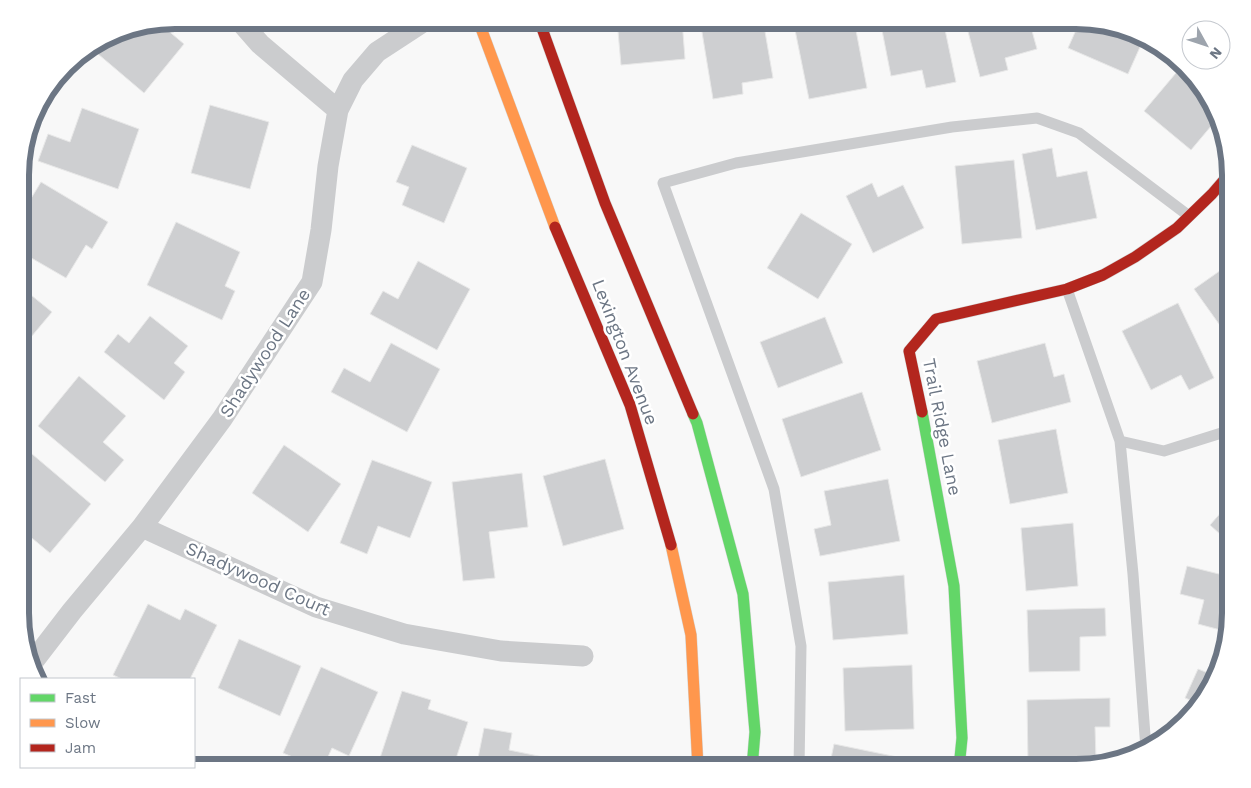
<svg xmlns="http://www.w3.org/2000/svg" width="1251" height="788" font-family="'Work Sans',sans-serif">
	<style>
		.building { fill: #cecfd1; stroke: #e8e8e8 }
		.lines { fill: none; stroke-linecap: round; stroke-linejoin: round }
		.fast-casing { stroke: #d4d5d5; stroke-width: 12 }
		.slow-casing { stroke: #d4d5d5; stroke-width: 12 }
		.jam-casing { stroke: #d4d5d5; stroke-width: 12 }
		.lane { stroke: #cbccce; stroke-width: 11 }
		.street { stroke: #cbccce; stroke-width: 21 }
		.fast { stroke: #63d668; stroke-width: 11 }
		.slow { stroke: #ff974d; stroke-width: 11 }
		.jam { stroke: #b3261e; stroke-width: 11 }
		.labels { text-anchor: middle; stroke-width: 5; stroke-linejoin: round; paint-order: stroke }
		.street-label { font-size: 18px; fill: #6c7684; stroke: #fff }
		.rim { fill: none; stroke: #6c7684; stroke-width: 6 }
	</style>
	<rect width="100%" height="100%" fill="#f8f8f8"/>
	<path class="building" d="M 617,20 L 682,20 L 685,59 L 621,65 Z
		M 700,20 L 763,20 L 773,78 L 742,83 L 743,94 L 713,99 Z
		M 793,20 L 854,20 L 867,88 L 809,99 Z
		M 880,20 L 943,20 L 956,82 L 926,88 L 922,70 L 891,76 Z
		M 965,20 L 1029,20 L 1037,49 L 1005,58 L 1008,70 L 980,77 Z
		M 1080,21 L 1117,25 L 1144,38 L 1128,74 L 1068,48 Z
		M 159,23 L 184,44 L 144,93 L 91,48 L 116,32 Z
		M 1181,67 L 1210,97 L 1217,119 L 1191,150 L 1144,111 Z
		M 210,105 L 269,122 L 250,189 L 191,173 Z
		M 82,108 L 139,129 L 118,189 L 38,161 L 48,134 L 70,142 Z
		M 412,145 L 467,168 L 444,223 L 402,205 L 409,187 L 396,182 Z
		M 1052,148 L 1057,177 L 1087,171 L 1097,218 L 1036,230 L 1022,154 Z
		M 1014,160 L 1022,238 L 962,244 L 955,166 Z
		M 41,182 L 108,222 L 92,249 L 86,245 L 66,278 L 21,252 L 21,215 Z
		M 872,183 L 878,197 L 903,185 L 924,228 L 873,253 L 846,196 Z
		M 801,213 L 852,244 L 818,299 L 767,268 Z
		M 176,222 L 240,252 L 225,286 L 235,291 L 222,320 L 147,285 Z
		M 418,261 L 470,289 L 437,350 L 370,314 L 383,291 L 398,299 Z
		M 1231,263 L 1231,337 L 1229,338 L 1194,289 Z
		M 21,287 L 52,312 L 21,349 Z
		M 1178,303 L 1214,378 L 1189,390 L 1181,375 L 1151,390 L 1122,331 Z
		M 150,316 L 188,346 L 174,363 L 185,372 L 164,400 L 104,352 L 118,334 L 129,343 Z
		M 825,317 L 843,363 L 778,388 L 760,342 Z
		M 391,343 L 440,369 L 407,432 L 331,392 L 344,368 L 370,382 Z
		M 1045,343 L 1054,377 L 1064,374 L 1071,402 L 992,423 L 977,361 Z
		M 79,376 L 126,416 L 103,442 L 124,460 L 105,482 L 38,426 Z
		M 862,392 L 881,450 L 801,477 L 782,419 Z
		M 1056,429 L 1068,493 L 1010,504 L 998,440 Z
		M 284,445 L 341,484 L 308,532 L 252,493 Z
		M 32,454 L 91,504 L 50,553 L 21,529 L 21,466 Z
		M 605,459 L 624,529 L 563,546 L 543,476 Z
		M 372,460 L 432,482 L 410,538 L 378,526 L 367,554 L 340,543 Z
		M 522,473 L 528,527 L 489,532 L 495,578 L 463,581 L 452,482 Z
		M 888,479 L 900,541 L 820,556 L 814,529 L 831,525 L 824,491 Z
		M 1231,501 L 1231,544 L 1210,525 Z
		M 1073,523 L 1078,586 L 1026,591 L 1021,528 Z
		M 1187,566 L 1231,577 L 1231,623 L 1228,632 L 1198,624 L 1204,600 L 1180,594 Z
		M 904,575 L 908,634 L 833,640 L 828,582 Z
		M 148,604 L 180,620 L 185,609 L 217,625 L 190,679 L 122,679 L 113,675 Z
		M 1105,608 L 1106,636 L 1080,637 L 1080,671 L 1029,672 L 1027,610 Z
		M 239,639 L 301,666 L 280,716 L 218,688 Z
		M 912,665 L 914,729 L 845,731 L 843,668 Z
		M 321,667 L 378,692 L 349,756 L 332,748 L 323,768 L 319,768 L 283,753 Z
		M 1198,669 L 1213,675 L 1205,699 L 1196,707 L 1198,703 L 1185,698 Z
		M 402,691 L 431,700 L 428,709 L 468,722 L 453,768 L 401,768 L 379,761 Z
		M 1110,698 L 1110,727 L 1095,727 L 1096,760 L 1028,762 L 1027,700 Z
		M 484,728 L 512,733 L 509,750 L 548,758 L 546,768 L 476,768 Z
		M 834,744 L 912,760 L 910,768 L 829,768 Z
		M 606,757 L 645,762 L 644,768 L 574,768 L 575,762 L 605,766 Z"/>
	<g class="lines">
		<g class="fast-casing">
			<path id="fast" d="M 922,412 L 954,586 L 962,738 L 959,768
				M 693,414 L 697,423 L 743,594 L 755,732 L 752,768"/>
		</g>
		<g class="slow-casing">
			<path id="slow" d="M 478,20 L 555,227
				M 671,545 L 691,635 L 698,768"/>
		</g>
		<g class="jam-casing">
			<path id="jam" d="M 539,20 L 605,203 L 693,414
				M 555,227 L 630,405 L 671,545
				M 922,412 L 909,351 L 936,319 L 1067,289 L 1103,275 L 1135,257 L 1177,228 L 1212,194 L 1231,172"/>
		</g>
		<path class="lane" d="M 1067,289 L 1120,441 L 1164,451 L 1231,430
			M 1120,441 L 1133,574 L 1146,749
			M 799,768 L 801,646 L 774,489 L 663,183 L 736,163 L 952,127 L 1037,118 L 1079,133 L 1189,216"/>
		<path class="street" d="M 239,20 L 260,44 L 338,110
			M 142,527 L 316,607 L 404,634 L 501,651 L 583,656
			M 32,663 L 72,611 L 142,527 L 222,419 L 312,282 L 321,230 L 328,166 L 338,110 L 353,80 L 377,52 L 426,20"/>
		<use href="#fast" class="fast"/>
		<use href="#slow" class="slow"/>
		<use href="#jam" class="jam"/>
	</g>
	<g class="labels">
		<g class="street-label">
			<text transform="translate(625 352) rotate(69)" y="6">Lexington Avenue</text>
			<text transform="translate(265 353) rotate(-57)" y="6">Shadywood Lane</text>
			<text transform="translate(942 427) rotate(79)" y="6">Trail Ridge Lane</text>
			<text transform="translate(258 579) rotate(24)" y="6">Shadywood Court</text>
		</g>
	</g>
	<path d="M0 0H1251V788H0ZM175 29H1076A146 146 0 0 1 1222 175V613A146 146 0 0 1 1076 759H175A146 146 0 0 1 29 613V175A146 146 0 0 1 175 29Z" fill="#fff" fill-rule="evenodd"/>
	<path class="rim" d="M175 29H1076A146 146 0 0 1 1222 175V613A146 146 0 0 1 1076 759H175A146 146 0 0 1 29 613V175A146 146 0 0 1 175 29Z"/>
	<rect x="20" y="678" width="175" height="90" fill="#ffffff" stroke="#c4c8ce"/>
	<rect x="30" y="694" width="25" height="8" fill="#63d668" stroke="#c4c8ce"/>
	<text x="65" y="703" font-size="15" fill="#6c7684">Fast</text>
	<rect x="30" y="719" width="25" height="8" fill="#ff974d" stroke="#c4c8ce"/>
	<text x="65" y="728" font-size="15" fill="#6c7684">Slow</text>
	<rect x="30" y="744" width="25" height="8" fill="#b3261e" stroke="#c4c8ce"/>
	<text x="65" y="753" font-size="15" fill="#6c7684">Jam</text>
	<g transform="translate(1206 45) rotate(130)"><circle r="24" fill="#ffffff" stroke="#c4c8ce"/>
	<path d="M0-4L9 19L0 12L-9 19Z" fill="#9da4ad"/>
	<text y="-8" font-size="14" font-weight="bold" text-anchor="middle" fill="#6c7684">N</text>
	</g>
</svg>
